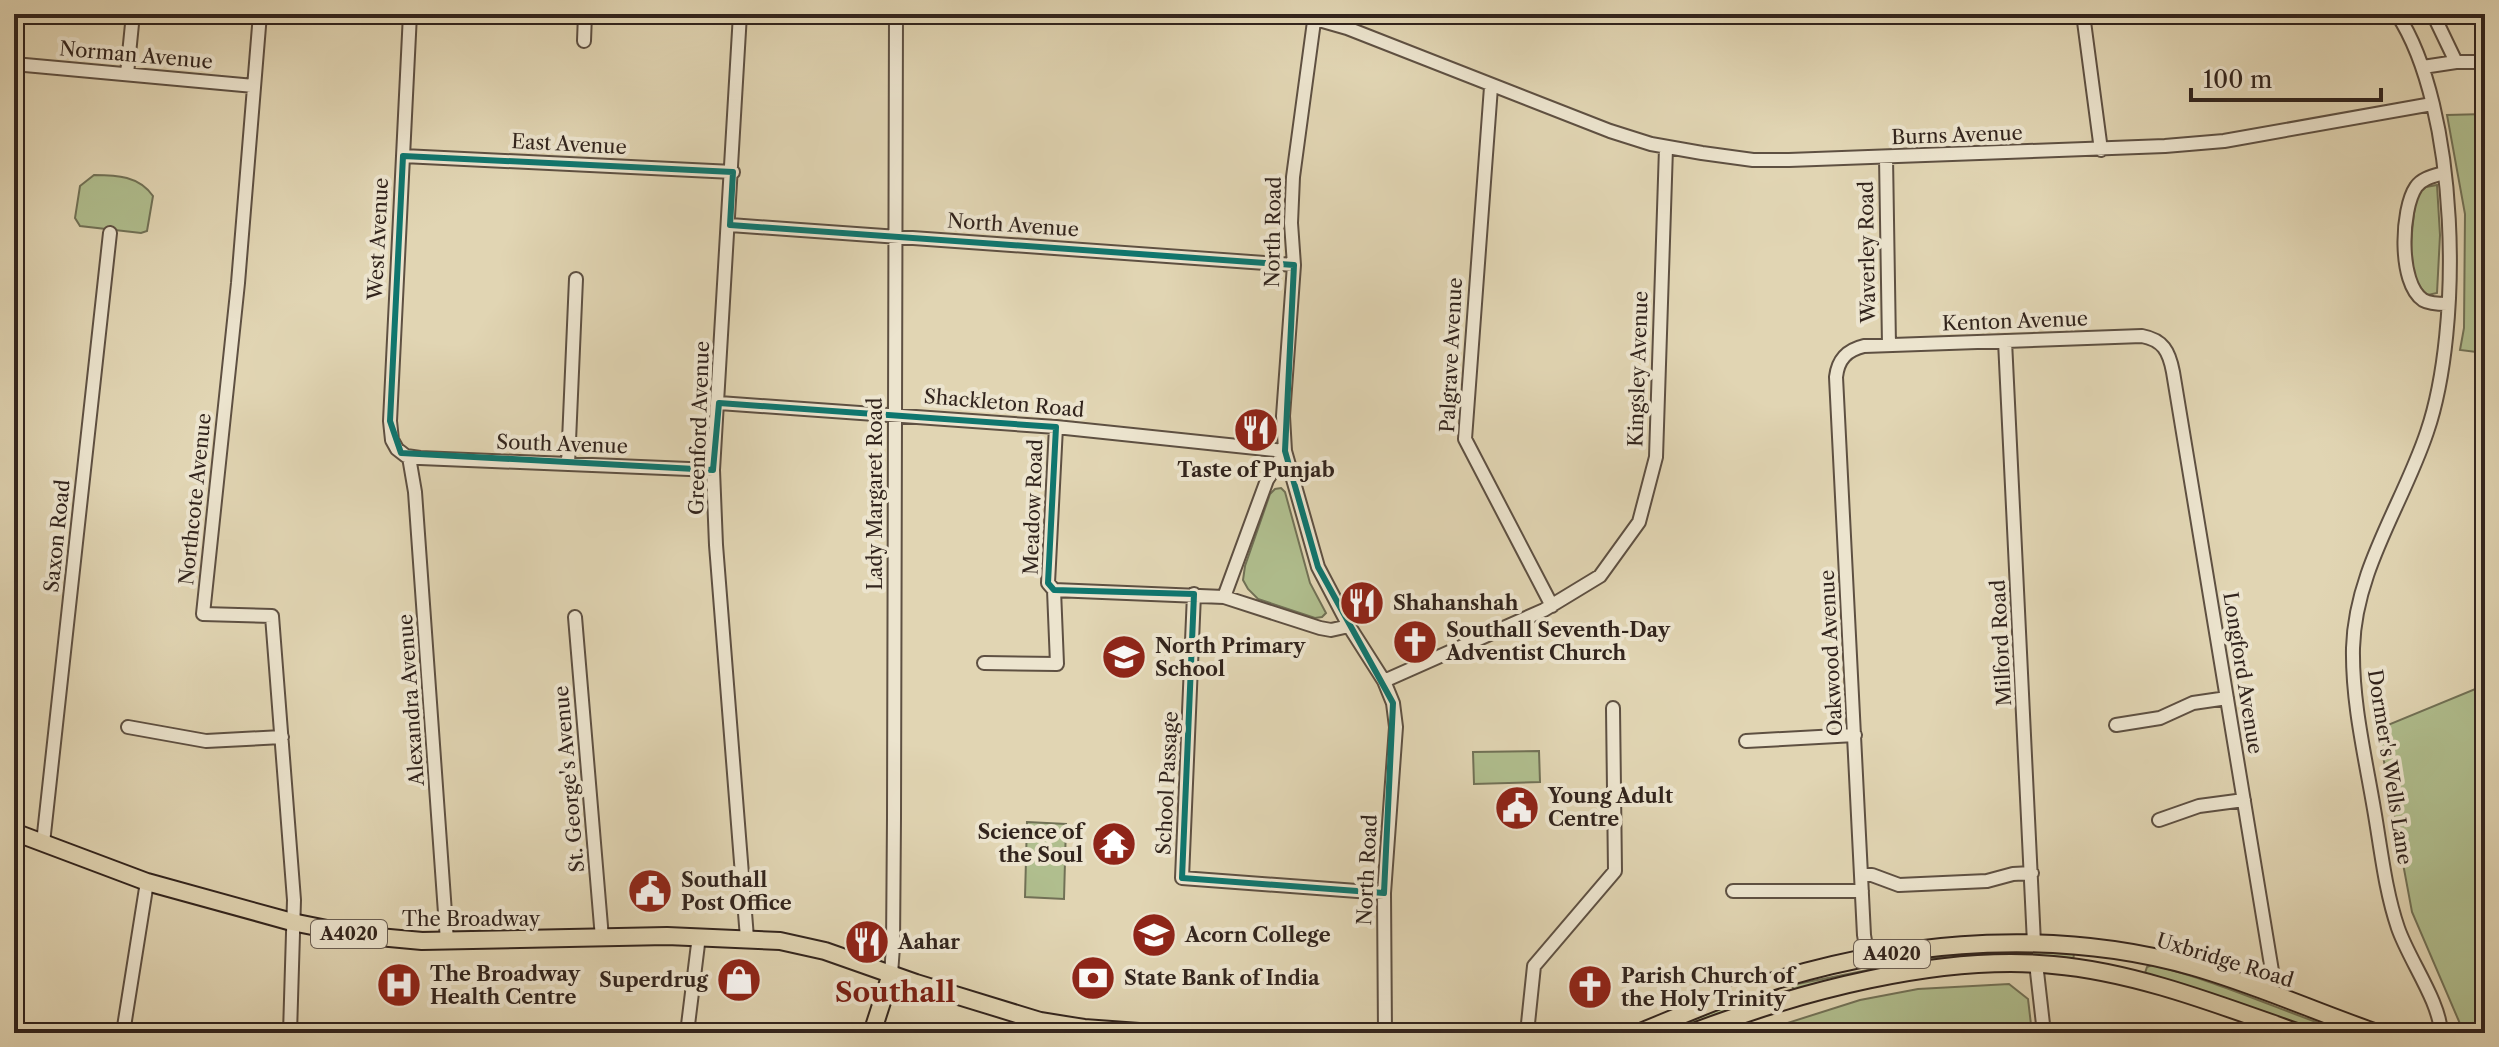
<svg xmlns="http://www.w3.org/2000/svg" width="2499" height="1047" font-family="'Libre Caslon Text',serif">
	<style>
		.green { fill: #b0be8e; stroke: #717156; stroke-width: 2 }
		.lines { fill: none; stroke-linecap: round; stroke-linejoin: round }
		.minor-casing { stroke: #5e5042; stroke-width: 16 }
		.major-casing { stroke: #32241d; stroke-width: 20 }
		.minor { stroke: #ece4ce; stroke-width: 12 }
		.major { stroke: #e1d5b3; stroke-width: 16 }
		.marked { fill: none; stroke: #0f766e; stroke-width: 6; stroke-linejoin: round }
		.labels { text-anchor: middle; stroke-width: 8; stroke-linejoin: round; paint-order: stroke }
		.shield { fill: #ece4ce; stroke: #6a5e52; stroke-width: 2 }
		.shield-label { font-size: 18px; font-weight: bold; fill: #32241d }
		.street-label { font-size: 20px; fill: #32241d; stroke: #ece4ce }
		.poi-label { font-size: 20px; font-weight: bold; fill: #32241d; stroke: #ece4ce; text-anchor: start }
		.district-label { font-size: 28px; font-weight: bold; fill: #7a1f14; stroke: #ece4ce }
	</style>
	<rect width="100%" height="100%" fill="#e1d5b3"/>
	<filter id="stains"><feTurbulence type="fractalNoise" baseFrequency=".0025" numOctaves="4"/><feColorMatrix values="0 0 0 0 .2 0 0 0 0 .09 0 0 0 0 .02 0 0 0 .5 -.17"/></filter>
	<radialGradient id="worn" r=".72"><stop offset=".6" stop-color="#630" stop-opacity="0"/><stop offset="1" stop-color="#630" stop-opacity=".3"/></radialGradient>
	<path class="green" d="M 2485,114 L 2485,353 L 2460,350 L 2464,328 L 2465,214 L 2447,115 Z
		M 94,175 C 117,175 139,176 153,196 L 147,231 L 141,233 L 80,226 L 75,218 L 80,186 Z
		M 2437,185 L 2440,235 L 2437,293 L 2428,295 C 2402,276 2413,221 2417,193 L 2426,187 Z
		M 1281,488 L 1285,492 L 1310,583 L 1326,613 L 1322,617 L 1315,618 L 1258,599 L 1248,589 L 1243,580 L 1245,566 L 1270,494 L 1275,489 Z
		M 2485,685 L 2485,1033 L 2464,1033 L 2412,912 L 2378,729 Z
		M 1539,751 L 1540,782 L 1474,784 L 1473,752 Z
		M 1027,822 L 1066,824 L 1064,899 L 1025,897 Z
		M 2030,952 L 2074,954 L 2073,961 L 2027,957 L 1794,992 L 1792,985 L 1929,958 Z
		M 2152,965 C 2219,981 2281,1011 2347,1033 L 2314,1033 L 2149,979 L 2145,973 L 2147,967 Z
		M 2009,984 L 2028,999 L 2032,1033 L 1756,1033 L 1860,1000 L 1918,989 Z
		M 1776,989 L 1778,997 L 1670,1033 L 1664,1033 L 1699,1017 Z"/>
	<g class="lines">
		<g class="minor-casing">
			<path id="minor" d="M 260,14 L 238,283 L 203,614 L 272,616 L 294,900 L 290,1033
				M 410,14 L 390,421 L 392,440 L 397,449 L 406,456 L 420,458 L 713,470
				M 740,14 L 713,470 L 716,545 L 747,938
				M 1298,14 L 1347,28 L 1610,131 L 1651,144 L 1702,153 L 1753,160 L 1789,160 L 2165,146 L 2224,141 L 2432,104
				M 1315,14 L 1293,177 L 1291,223 L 1294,265 L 1283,416 L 1285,451 L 1318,567 L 1349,626 L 1384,681 L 1393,703 L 1396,727 L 1384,893 L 1385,1033
				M 2083,14 L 2101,150
				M 2397,14 C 2459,108 2463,327 2427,432 C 2403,504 2355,570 2353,648 C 2352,702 2365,756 2374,809 C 2381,849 2385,890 2398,928 C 2409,960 2440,1002 2441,1033
				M 2433,14 L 2456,62 L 2485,62
				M 584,41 L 585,14
				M 14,64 L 254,86
				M 2423,67 L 2456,62
				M 127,74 L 133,14
				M 1491,87 L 1465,439 L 1552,606
				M 403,156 L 733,172
				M 1886,157 L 1889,345
				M 2444,173 C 2434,176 2422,178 2416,187 C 2401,209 2398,283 2423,300 C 2430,304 2440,304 2447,304
				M 730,225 L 1294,265
				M 2005,341 L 2034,943
				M 719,403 L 1056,427 L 1285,451
				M 1056,427 L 1048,583 L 1054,590 L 1224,597 L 1320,628 L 1331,630 L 1349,626
				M 409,457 L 415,492 L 447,941
				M 568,464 L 576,279
				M 1194,594 L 1182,878 L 1384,893
				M 1224,597 L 1267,480 L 1285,451
				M 575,617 L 602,938
				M 984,663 L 1057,664 L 1054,590
				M 1384,681 L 1544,610 L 1600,576 L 1639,522 L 1656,457 L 1666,148
				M 2116,725 L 2160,718 L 2193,703 L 2227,698
				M 128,727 L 206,741 L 282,737
				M 1746,741 L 1855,735
				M 2159,820 L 2199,806 L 2244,800
				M 43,843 L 110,233
				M 14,865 L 19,834
				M 1862,875 L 1872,875 L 1899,885 L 1987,881 L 2013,874 L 2032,873
				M 1733,891 L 1862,891
				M 1868,958 L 1864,935 L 1836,377 C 1838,359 1847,350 1864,346 L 2142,336 C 2163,340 2169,351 2173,372 L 2272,971 L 2268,993
				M 2036,963 L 2044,1033
				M 891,974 L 893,947 L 894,818 L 896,14
				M 123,1033 L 147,882
				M 687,1033 L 699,936
				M 1527,1033 L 1534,966 L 1615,871 L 1613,708"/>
		</g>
		<g class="major-casing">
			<path id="major" d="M 14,832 L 147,882 L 292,922 L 357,935 L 422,941 L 667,936 L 780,941 L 825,951 L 916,983 L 1040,1021 L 1084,1028 L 1153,1033
				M 872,1033 L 891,974
				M 1638,1033 C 1685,1014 1732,993 1780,979 C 1914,939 2060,929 2194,967 C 2257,985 2316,1012 2377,1033
				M 1691,1033 C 1798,992 1938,954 2053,965 C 2136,972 2222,1006 2299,1033"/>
		</g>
		<use href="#minor" class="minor"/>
		<use href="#major" class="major"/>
	</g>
	<path class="marked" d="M 403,156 L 733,172 L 730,225 L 1294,265 L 1285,451 L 1318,567 L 1393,703 L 1384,893 L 1182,878 L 1194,594 L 1054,590 L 1048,583 L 1056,427 L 719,403 L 713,470 L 401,453 L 390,421 Z"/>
	<defs>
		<g id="restaurant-disc" transform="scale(2.3)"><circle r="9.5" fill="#8f2418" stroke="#ece4ce"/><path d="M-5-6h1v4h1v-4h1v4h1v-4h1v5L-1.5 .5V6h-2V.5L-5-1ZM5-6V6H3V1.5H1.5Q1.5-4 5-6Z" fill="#fff"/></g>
		<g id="church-disc" transform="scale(2.3)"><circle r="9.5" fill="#8f2418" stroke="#ece4ce"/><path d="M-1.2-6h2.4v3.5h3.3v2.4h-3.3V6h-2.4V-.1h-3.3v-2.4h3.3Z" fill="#fff"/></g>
		<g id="school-disc" transform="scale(2.3)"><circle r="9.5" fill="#8f2418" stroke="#ece4ce"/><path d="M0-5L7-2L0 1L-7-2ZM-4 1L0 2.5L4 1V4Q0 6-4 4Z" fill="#fff"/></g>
		<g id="civic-disc" transform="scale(2.3)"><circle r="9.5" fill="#8f2418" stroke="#ece4ce"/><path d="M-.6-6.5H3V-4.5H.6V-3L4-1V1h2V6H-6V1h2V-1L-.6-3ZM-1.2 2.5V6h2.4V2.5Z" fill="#fff"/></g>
		<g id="temple-disc" transform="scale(2.3)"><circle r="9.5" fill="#8f2418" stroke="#ece4ce"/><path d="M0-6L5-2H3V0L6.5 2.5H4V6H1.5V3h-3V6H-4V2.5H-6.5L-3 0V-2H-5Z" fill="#fff"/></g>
		<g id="university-disc" transform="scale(2.3)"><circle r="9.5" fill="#8f2418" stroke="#ece4ce"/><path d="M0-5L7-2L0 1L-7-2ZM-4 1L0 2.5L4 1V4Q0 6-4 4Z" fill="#fff"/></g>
		<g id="bank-disc" transform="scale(2.3)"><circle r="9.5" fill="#8f2418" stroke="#ece4ce"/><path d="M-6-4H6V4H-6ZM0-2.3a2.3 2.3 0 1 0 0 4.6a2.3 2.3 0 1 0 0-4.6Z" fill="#fff"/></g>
		<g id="shop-disc" transform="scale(2.3)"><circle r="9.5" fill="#8f2418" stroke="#ece4ce"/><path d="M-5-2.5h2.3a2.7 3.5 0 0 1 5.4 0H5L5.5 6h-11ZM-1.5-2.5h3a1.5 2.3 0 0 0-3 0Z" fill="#fff"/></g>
		<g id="hospital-disc" transform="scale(2.3)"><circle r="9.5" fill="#8f2418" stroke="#ece4ce"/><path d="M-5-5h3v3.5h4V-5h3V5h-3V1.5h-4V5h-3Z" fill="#fff"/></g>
	</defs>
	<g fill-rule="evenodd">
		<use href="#restaurant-disc" x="1256" y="430"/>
		<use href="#restaurant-disc" x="1362" y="603"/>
		<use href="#church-disc" x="1415" y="642"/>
		<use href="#school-disc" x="1124" y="657"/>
		<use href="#civic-disc" x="1517" y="808"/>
		<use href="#temple-disc" x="1114" y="844"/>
		<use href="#civic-disc" x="650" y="891"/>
		<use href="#university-disc" x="1154" y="935"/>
		<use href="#restaurant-disc" x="867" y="942"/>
		<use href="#bank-disc" x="1093" y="978"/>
		<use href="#shop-disc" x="739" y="980"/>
		<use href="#hospital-disc" x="399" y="985"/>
		<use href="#church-disc" x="1590" y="987"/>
	</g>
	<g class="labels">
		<g class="shield">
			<rect x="311" y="920" width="76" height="28" rx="6"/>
			<rect x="1854" y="940" width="76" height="28" rx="6"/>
		</g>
		<g class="shield-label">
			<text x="349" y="940">A4020</text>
			<text x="1892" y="960">A4020</text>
		</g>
		<g class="street-label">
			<text transform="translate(136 55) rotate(5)" y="7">Norman Avenue</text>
			<text transform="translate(1957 135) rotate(-2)" y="7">Burns Avenue</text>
			<text transform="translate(569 144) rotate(3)" y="7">East Avenue</text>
			<text transform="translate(1013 225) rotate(4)" y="7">North Avenue</text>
			<text transform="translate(1273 232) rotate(-89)" y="7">North Road</text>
			<text transform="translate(378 239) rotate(-87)" y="7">West Avenue</text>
			<text transform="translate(1867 252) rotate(-91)" y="7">Waverley Road</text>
			<text transform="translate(2015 321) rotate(-2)" y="7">Kenton Avenue</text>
			<text transform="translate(1451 355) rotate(-87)" y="7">Palgrave Avenue</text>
			<text transform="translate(1638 369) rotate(-88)" y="7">Kingsley Avenue</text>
			<text transform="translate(1004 403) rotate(5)" y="7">Shackleton Road</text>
			<text transform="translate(699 428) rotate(-88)" y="7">Greenford Avenue</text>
			<text transform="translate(562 444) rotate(2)" y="7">South Avenue</text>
			<text transform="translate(875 494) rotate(-90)" y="7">Lady Margaret Road</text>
			<text transform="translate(195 499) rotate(-84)" y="7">Northcote Avenue</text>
			<text transform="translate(1033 507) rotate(-88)" y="7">Meadow Road</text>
			<text transform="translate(57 536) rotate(-84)" y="7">Saxon Road</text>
			<text transform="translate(2001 643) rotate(-93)" y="7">Milford Road</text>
			<text transform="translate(1831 653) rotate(-93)" y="7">Oakwood Avenue</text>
			<text transform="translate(2243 673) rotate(81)" y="7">Longford Avenue</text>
			<text transform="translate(411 700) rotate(-94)" y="7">Alexandra Avenue</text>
			<text transform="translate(2390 767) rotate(81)" y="7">Dormer's Wells Lane</text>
			<text transform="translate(569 779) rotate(-95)" y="7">St. George's Avenue</text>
			<text transform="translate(1167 783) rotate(-87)" y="7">School Passage</text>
			<text transform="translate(1367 870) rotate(-87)" y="7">North Road</text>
			<text x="471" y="926">The Broadway</text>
			<text transform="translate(2225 960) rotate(17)" y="7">Uxbridge Road</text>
		</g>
		<g class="poi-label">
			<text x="1256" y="477" text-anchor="middle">Taste of Punjab</text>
			<text x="1393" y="610">Shahanshah</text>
			<text x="1446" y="637">Southall Seventh-Day<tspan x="1446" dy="23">Adventist Church</tspan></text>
			<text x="1155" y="653">North Primary<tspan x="1155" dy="23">School</tspan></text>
			<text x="1548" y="803">Young Adult<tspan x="1548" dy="23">Centre</tspan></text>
			<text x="1083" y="839" text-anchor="end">Science of<tspan x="1083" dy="23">the Soul</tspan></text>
			<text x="681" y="887">Southall<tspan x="681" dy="23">Post Office</tspan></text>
			<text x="1185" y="942">Acorn College</text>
			<text x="898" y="949">Aahar</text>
			<text x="430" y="981">The Broadway<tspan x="430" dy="23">Health Centre</tspan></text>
			<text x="1621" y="983">Parish Church of<tspan x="1621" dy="23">the Holy Trinity</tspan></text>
			<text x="1124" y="985">State Bank of India</text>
			<text x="708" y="987" text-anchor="end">Superdrug</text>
		</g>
		<g class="district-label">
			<text x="895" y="1002">Southall</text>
		</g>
	</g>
	<rect width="2499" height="1047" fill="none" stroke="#e1d5b3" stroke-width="48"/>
	<rect x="16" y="16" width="2467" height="1015" fill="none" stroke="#32241d" stroke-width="4"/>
	<rect x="24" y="24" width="2451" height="999" fill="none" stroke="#32241d" stroke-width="2"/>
	<path d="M2191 88v12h190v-12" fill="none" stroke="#32241d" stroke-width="4"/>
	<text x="2203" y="88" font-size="24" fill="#32241d" stroke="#ece4ce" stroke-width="6" paint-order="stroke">100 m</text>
	<rect width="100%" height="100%" filter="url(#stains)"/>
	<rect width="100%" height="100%" fill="url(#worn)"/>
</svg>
